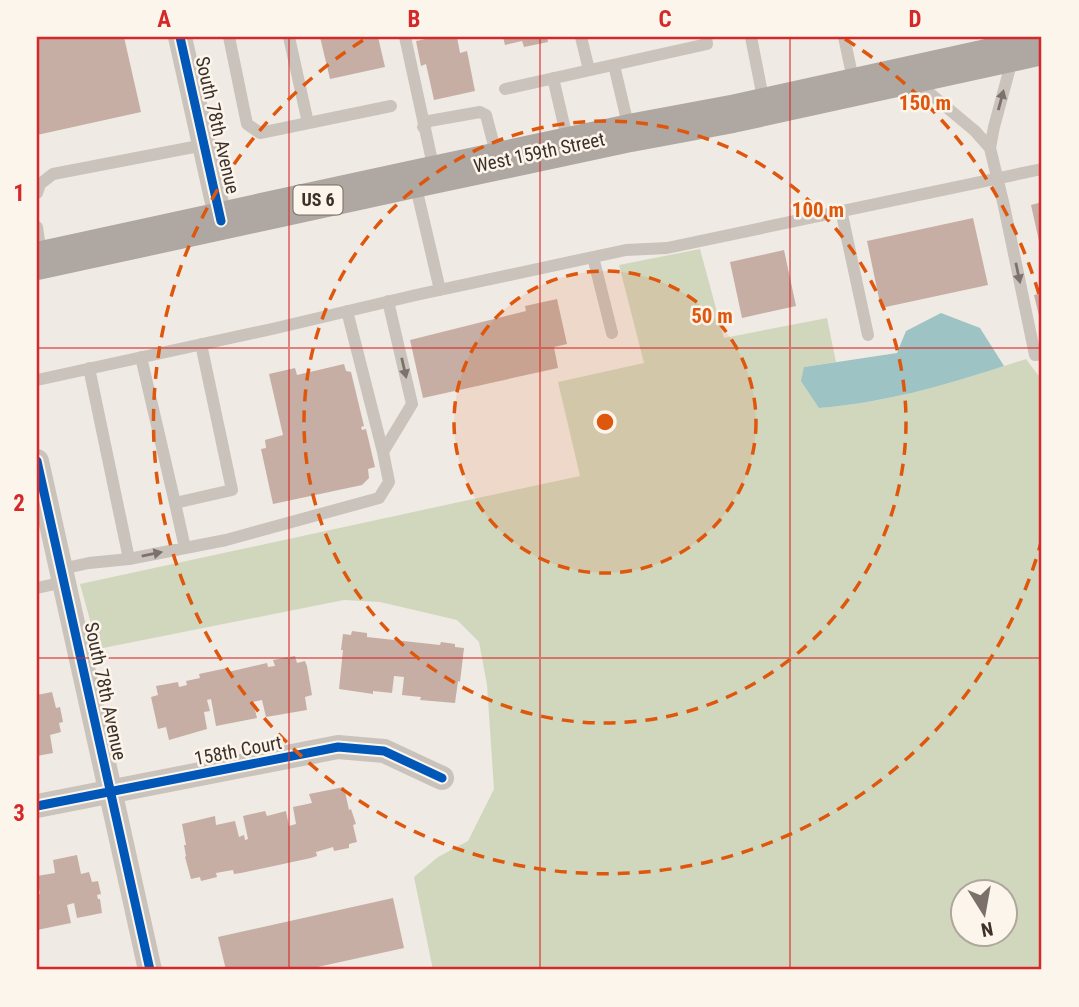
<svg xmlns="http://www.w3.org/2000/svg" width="1079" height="1007" font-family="'Roboto Condensed',sans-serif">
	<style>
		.green { fill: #d1d7bd; fill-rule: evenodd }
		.water { fill: #9dc3c4 }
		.building { fill: #c6aea4 }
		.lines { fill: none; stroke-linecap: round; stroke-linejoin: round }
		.lane { stroke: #cac3bc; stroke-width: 12 }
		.street { stroke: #cac3bc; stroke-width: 24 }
		.primary { stroke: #afa7a1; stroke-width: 38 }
		.cycleway-casing { stroke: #fcf5ec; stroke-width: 13 }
		.cycleway { stroke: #0057b8; stroke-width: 9 }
		.oneway { fill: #7c726b }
		.grid { fill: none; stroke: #d62828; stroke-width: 2; stroke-opacity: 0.55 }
		.ring { fill: none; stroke: #df570d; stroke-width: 3.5; stroke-dasharray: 12 9 }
		.labels { text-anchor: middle; stroke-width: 5; stroke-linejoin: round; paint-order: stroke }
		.shield { fill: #fcf5ec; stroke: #766b64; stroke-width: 2 }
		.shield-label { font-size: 18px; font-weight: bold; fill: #3c3029 }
		.street-label { font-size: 19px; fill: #3c3029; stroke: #fcf5ec }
		.centre { fill: #df570d; stroke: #fcf5ec; stroke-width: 3.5 }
		.ring-label { font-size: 21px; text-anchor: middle; font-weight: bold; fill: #df570d; stroke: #fcf5ec; stroke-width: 5; stroke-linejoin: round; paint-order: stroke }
		.neatline { fill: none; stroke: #d62828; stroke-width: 2.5 }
		.grid-label { font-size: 23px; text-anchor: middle; font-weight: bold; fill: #d62828 }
	</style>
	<rect width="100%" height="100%" fill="#f0eae4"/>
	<path class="green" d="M 700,249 L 724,338 L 827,318 L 836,362 L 804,367 L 819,408 C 890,403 959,381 1026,359 L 1038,375 L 1042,374 L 1042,970 L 433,970 L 414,877 L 438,857 L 468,841 L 494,789 L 487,685 L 479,642 L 457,620 L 380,602 L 344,600 L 98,649 L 80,584 L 580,476 L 558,382 L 644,363 L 619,265 ZM 964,892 L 1006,892 L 1006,934 L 964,934 Z"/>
	<path class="water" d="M 941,313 L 980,328 L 1004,366 C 944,386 882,403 819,408 L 801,381 L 804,367 L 897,353 L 906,331 Z"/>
	<path class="building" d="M 37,37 L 124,37 L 141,112 L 37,135 Z
		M 320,37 L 378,37 L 385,67 L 330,79 Z
		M 435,37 L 457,37 L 460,53 L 467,51 L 475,91 L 434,100 L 426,64 L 421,66 L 416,41 Z
		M 503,37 L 547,37 L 548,42 L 524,47 L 522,41 L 505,45 Z
		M 1042,202 L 1042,250 L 1041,250 L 1031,205 Z
		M 973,218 L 988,285 L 881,308 L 867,241 Z
		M 784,250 L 796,306 L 742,318 L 730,262 Z
		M 1042,293 L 1042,320 L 1040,320 L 1034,295 Z
		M 557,299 L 567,344 L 554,347 L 558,368 L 423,398 L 410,340 L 526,311 L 525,306 Z
		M 344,364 L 346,371 L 351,372 L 364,426 L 361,427 L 362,430 L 366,429 L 375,467 L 368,469 L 369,478 L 362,485 L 273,504 L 261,449 L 266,448 L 265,440 L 283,435 L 269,374 L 295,368 L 297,375 Z
		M 352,631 L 367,633 L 367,637 L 440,645 L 441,642 L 455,644 L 455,647 L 464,648 L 460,682 L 458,681 L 455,703 L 420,700 L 421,697 L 402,695 L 404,677 L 394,676 L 392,693 L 373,691 L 373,694 L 339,689 L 343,650 L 341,650 L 343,634 L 351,635 Z
		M 295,656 L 297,663 L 305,661 L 307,666 L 312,695 L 305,697 L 307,710 L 266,717 L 262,700 L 253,702 L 257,718 L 216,726 L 211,699 L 207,700 L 210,711 L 204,712 L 207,729 L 169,740 L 166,727 L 158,729 L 151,697 L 158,695 L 156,686 L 178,682 L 179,687 L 187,685 L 186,681 L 200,678 L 199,674 L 227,668 L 228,672 L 267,663 L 268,667 L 275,666 L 273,660 Z
		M 52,692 L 56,708 L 60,707 L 63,722 L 59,723 L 61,732 L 50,735 L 53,753 L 37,756 L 37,695 Z
		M 344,787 L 349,810 L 351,809 L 356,824 L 353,825 L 357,842 L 349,844 L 349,848 L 334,851 L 333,847 L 316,852 L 317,856 L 311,858 L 241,873 L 234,874 L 233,870 L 216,873 L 217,877 L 201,881 L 200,877 L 191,879 L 185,857 L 186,856 L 184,845 L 186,845 L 182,824 L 215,816 L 216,825 L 235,821 L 239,837 L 244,835 L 245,840 L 248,839 L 243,816 L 265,811 L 267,816 L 286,811 L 289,826 L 296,824 L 293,807 L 312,803 L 309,794 Z
		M 77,855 L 81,874 L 89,872 L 92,882 L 98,881 L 101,894 L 97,895 L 98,899 L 100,899 L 102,913 L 77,918 L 74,903 L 67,905 L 71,923 L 37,930 L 37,894 L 40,894 L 37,876 L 55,873 L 53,860 Z
		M 393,898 L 404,948 L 304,970 L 226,970 L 218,937 Z"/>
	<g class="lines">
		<path class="lane" d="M 229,37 L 247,124 L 260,133 L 391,106
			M 289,37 L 308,123
			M 405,37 L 434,170
			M 581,37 L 589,70
			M 751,37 L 764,103
			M 844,37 L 854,84
			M 1012,60 L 994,127 L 990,148 L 1004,206 L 1035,355 L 1042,354
			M 614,65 L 629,129
			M 553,78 L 568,142
			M 914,80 L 975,131 L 990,148
			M 505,89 L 707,44 L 706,37
			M 423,127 L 429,121 L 480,112 L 486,115 L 497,157
			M 415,183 L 440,290
			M 37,193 L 40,184 L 53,174 L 204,145
			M 841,210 L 868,335
			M 37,227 L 41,254
			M 593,257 L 612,333
			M 141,357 L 175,503
			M 89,368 L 129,559
			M 37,380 L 272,329 L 416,295 L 626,250 L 667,248 L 1042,169
			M 383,452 L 412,404 L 388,301
			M 185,548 L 175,503 L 232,490 L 201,344
			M 61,569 L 89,563 L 129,559 L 226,540 L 379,498 L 389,482 L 383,452 L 347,311
			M 37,588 L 64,582"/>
		<path class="street" d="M 180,37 L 221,221
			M 37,461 L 150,970
			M 37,806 L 338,747 L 384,751 L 442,778"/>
		<path class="primary" d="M 37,261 L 414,179 L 630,133 L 732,114 L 1042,46"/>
		<g class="cycleway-casing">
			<path id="cycleway" d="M 180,37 L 221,221
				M 37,461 L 150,970
				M 37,806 L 338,747 L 384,751 L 442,778"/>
		</g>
		<use href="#cycleway" class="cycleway"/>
	</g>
	<defs><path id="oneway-solid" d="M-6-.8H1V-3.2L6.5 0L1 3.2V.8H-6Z" transform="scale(1.75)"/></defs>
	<g class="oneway">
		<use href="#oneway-solid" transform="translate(1001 100) rotate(-75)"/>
		<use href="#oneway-solid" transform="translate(1018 273) rotate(78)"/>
		<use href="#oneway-solid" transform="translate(404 368) rotate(77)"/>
		<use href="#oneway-solid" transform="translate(152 554) rotate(-11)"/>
	</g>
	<path class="grid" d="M 289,37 L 289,970M 540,37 L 540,970M 790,37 L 790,970M 37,348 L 1042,348M 37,658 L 1042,658"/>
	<circle cx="605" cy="422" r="151" fill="#df570d" fill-opacity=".12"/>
	<g class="ring">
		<circle cx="605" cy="422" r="151"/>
		<circle cx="605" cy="422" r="301"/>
		<path d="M1042 539A452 452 0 1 1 365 39M845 39A452 452 0 0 1 1042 305"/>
	</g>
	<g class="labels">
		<rect class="shield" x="293.5" y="185.5" width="49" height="29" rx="5"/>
		<g class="shield-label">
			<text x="318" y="206">US 6</text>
		</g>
		<g class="street-label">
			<text transform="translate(218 125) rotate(77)" y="7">South 78th Avenue</text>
			<text transform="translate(539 152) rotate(-12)" y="7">West 159th Street</text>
			<text transform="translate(106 691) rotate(78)" y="7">South 78th Avenue</text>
			<text transform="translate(238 750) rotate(-11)" y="7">158th Court</text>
		</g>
	</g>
	<circle cx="605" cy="422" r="10" class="centre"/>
	<g class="ring-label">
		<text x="925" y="110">150 m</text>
		<text x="818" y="217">100 m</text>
		<text x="712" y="323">50 m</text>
	</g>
	<rect width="1079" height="1007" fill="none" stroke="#fcf5ec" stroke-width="77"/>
	<g transform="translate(984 913) rotate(169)"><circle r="33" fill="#fcf5ec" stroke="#afa69e" stroke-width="2"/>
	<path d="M0-5L12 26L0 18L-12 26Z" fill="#7b716a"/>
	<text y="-10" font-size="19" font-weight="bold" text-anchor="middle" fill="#3c3029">N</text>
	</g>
	<rect x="38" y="38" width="1002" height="930" class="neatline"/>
	<g class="grid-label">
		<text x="164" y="27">A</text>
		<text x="414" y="27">B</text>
		<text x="665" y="27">C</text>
		<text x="915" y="27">D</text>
		<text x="19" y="201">1</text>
		<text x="19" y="511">2</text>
		<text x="19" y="821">3</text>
	</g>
</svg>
